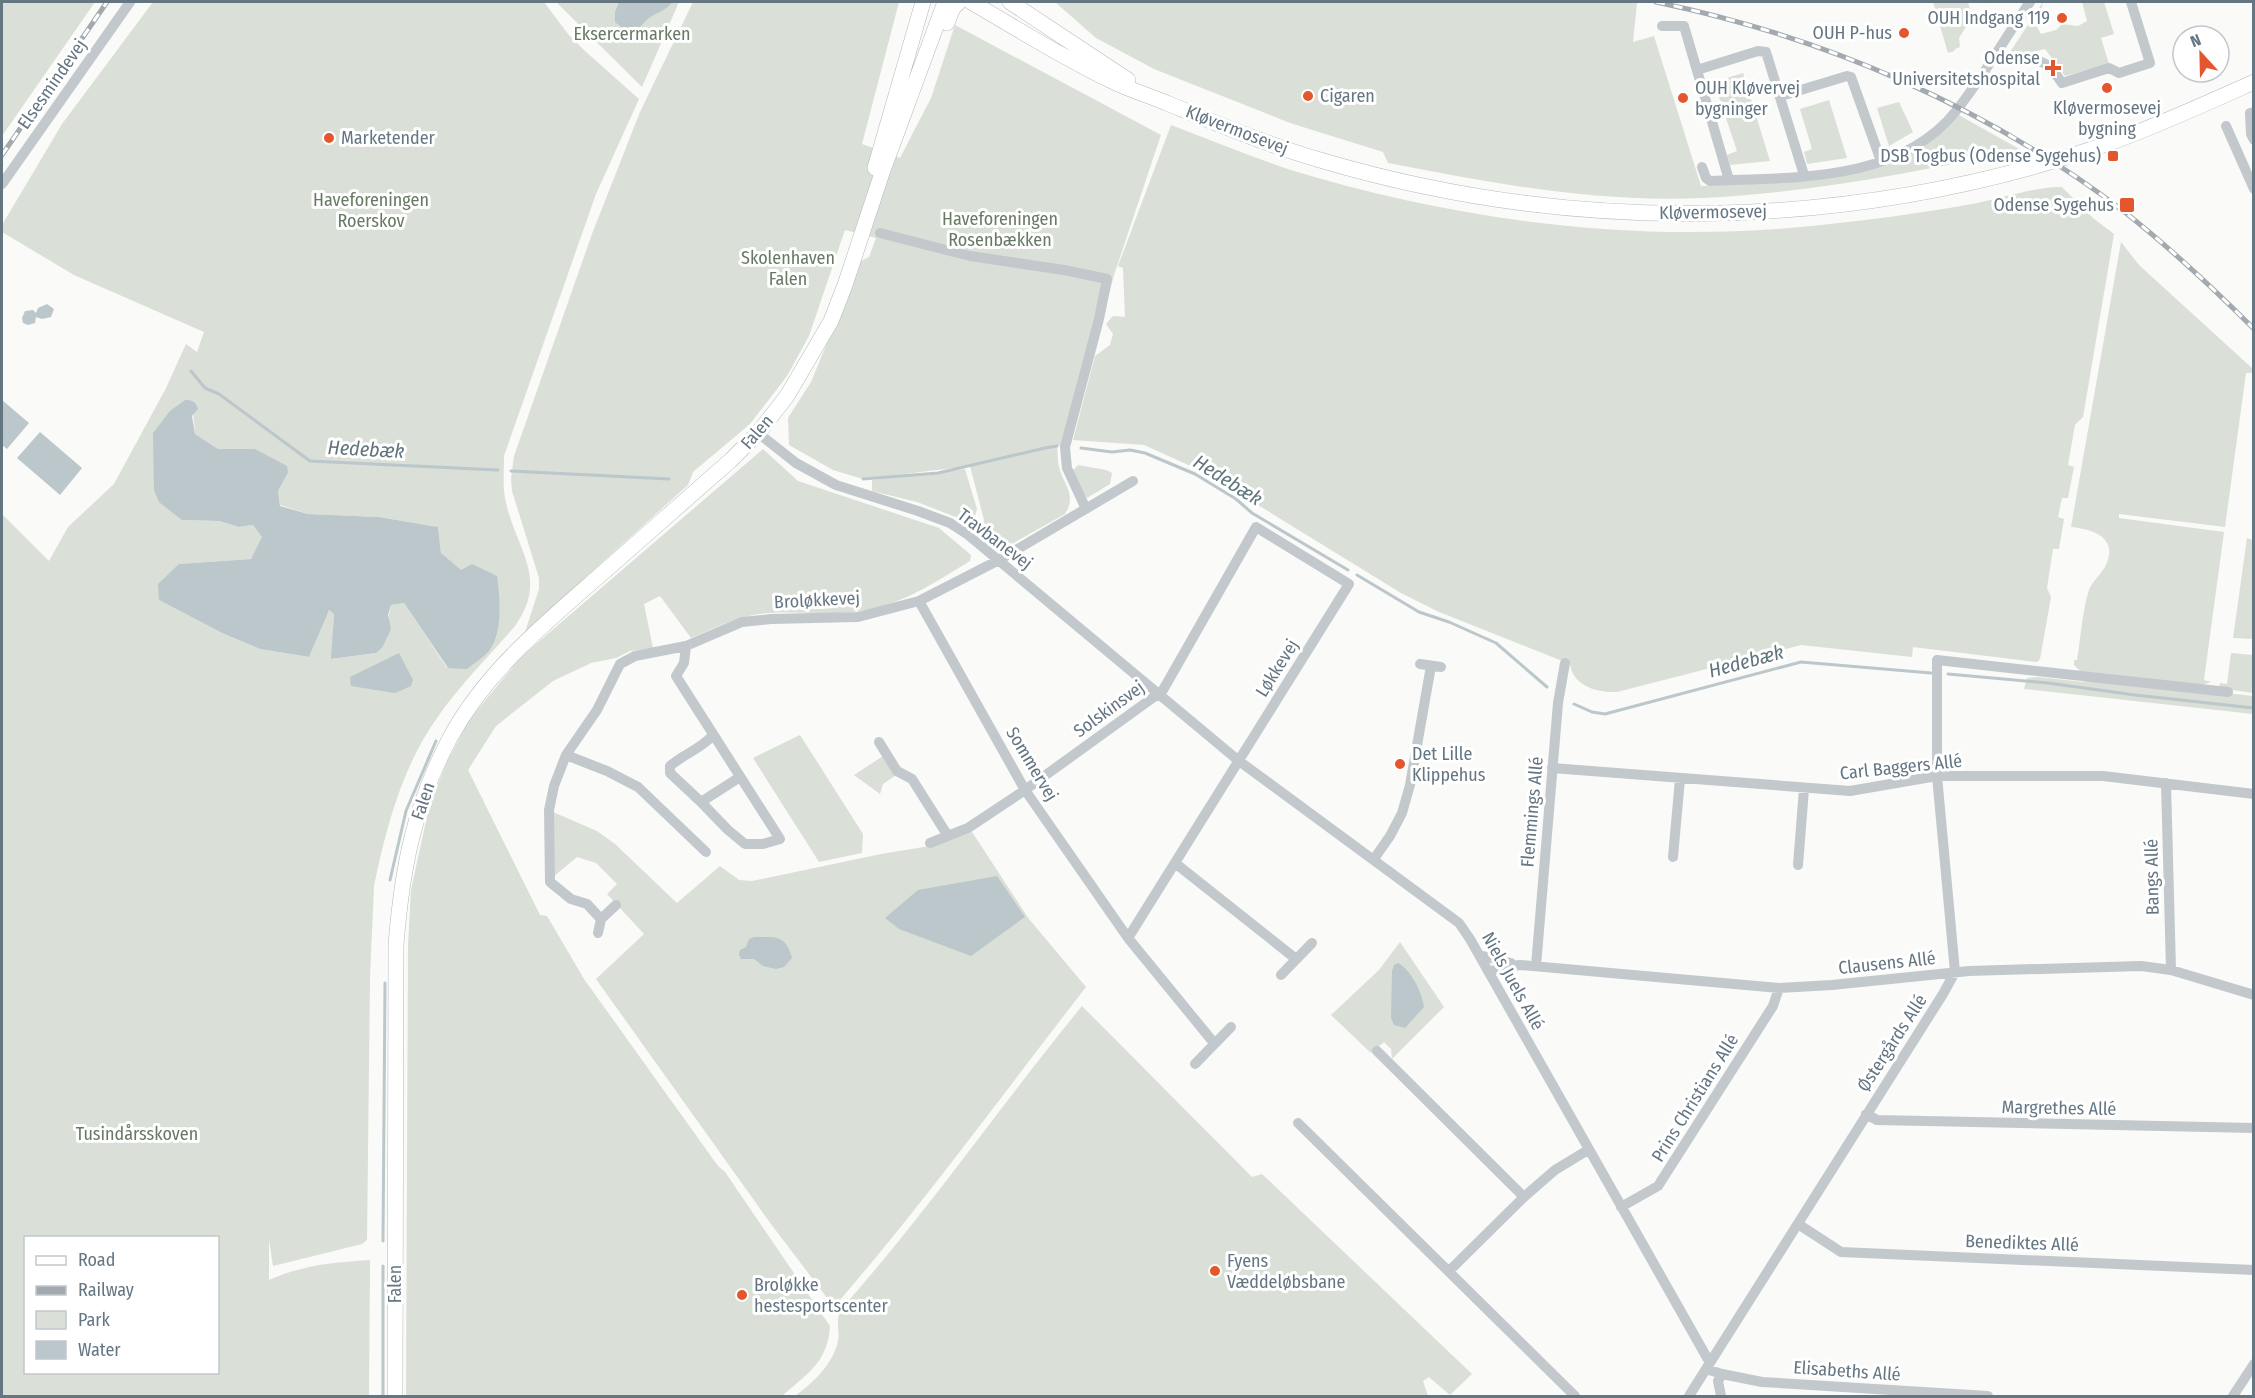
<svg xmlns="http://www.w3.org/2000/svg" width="2255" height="1398" font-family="'Fira Sans Condensed',sans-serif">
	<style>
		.green { fill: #dadfd7; fill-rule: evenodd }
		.water { fill: #bbc7cb }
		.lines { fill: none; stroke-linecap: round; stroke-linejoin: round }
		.stream { stroke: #bbc7cb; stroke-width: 3 }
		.secondary-casing { stroke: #b3babf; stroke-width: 16 }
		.street { stroke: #c3c8cc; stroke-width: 10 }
		.secondary { stroke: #fff; stroke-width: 15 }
		.rail-casing { stroke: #a2aab0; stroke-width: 5 }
		.rail { stroke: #fff; stroke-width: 3; stroke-dasharray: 9; stroke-linecap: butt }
		.poi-dot { fill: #e4572e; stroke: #fff; stroke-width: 2 }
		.labels { text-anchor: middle; stroke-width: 6; stroke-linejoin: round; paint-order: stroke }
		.poi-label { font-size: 18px; fill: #657683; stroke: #fff; text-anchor: start }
		.park-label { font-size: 18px; fill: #687a64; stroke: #fff }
		.street-label { font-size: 18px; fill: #657683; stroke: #fff }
		.water-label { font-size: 20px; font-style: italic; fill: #60757c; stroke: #fff }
	</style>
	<rect width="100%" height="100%" fill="#fafaf8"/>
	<path class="green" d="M 2,2 L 95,2 L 2,136 Z
		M 153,2 L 544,2 L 568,34 L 585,51 L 639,99 L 596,194 L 504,456 C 504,474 502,490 507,507 C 519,553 548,579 515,626 C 490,655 458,687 437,718 C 402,767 386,828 374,886 L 370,978 L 367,1240 L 362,1244 L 273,1266 L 269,1240 L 269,1280 C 306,1264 331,1263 370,1260 L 369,1396 L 2,1396 L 2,514 L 49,561 L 68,527 L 114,484 L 166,388 L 186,344 L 197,352 L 204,332 L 74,275 L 2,232 L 2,225 L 62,124 ZM 192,400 L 195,434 L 218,449 L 255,449 L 288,473 L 278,491 L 280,505 L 308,514 L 379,517 L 438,527 L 441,553 L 461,571 L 447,668 L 404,603 L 391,605 L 382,648 L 376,653 L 332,659 L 334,613 L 328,610 L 309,657 L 260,649 L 222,633 L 159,600 L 179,564 L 251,559 L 263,537 L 253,525 L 239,527 L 219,521 L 182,520 ZM 26,1238 L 218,1238 L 218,1372 L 26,1372 Z
		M 556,2 L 679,2 L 642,87 Z
		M 693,2 L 899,2 L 862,144 L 900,158 L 931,98 L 955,25 L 1161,135 L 1114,275 L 1071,443 L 1057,446 C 1058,453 1057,460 1059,467 C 1064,486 1077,494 1065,514 L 1008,546 L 989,539 L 983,528 L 984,520 L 970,466 L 863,479 L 833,470 L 789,445 L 788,418 L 811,382 L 861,261 L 869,257 L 876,238 L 845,230 L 809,336 L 787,376 L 750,424 L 693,472 L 688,485 L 525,632 L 539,589 L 539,578 L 512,491 L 511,479 L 514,456 L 592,234 L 640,112 Z
		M 1055,2 L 1637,3 L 1633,42 L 1654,36 L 1701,186 L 1727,185 L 1873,168 L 1957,114 L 2021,150 C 1916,172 1810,193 1702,198 C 1596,203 1491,183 1388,163 L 1383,152 L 1290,123 L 1154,69 L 1096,38 Z
		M 1933,2 L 1968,2 L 1974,23 L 1967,25 L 1959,38 L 1960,47 L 1955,49 L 1954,51 L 1948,53 Z
		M 2043,2 L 2037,27 L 2041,34 L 2056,30 L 2062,24 L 2078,26 L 2087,21 L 2082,2 L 2104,2 L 2114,34 L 2101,38 L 2109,64 L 2065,76 L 2045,49 L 2009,59 L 2008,55 Z
		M 1743,73 L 1770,161 L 1730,165 L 1727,155 L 1737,151 L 1714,82 Z
		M 1829,100 L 1847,158 L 1807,164 L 1804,152 L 1812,149 L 1800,109 Z
		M 1899,102 L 1913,132 L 1889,146 L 1877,108 Z
		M 1171,125 C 1211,140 1251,157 1291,170 C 1455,220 1629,243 1801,227 C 1860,221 1919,214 1977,203 C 2003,198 2038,186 2062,187 L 2093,218 L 2114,234 L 2083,417 L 2075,425 L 2068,465 L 2074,467 L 2068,498 L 2062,498 L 2058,517 L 2064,519 L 2059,549 L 2053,549 L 2047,588 L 2051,597 L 2040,659 L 2037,662 L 1913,647 L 1912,657 L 1801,645 L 1617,692 C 1597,693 1573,686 1570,664 L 1439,612 L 1401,593 L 1206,473 L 1144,445 L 1073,440 L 1095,356 L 1110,345 L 1113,334 L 1106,324 L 1113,316 L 1125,317 L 1123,268 L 1118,266 Z
		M 2121,242 L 2139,265 L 2253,369 L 2253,373 L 2246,373 L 2225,527 L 2119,514 L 2119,518 L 2224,532 L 2204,680 L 2211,682 L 2202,685 L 2080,671 L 2074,665 L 2074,660 L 2077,660 C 2081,637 2082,612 2089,590 C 2092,582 2100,575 2105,567 C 2120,538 2093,529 2071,527 Z
		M 763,449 L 798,481 L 939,528 L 971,555 L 970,561 C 939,580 911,599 875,608 C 840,617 805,611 770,613 C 741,614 717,627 691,638 L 660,596 L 644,604 L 653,648 L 630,651 L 616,658 L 591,663 L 553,681 L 496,726 L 468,770 L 540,915 L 547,916 L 584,979 L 718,1166 L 725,1172 L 830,1326 C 828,1362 807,1374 782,1396 L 406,1396 L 408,945 L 411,890 L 429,807 L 447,762 L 469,720 L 522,656 Z
		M 1078,465 L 1106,470 L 1112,473 L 1110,484 L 1087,498 L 1081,491 L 1073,470 Z
		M 965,469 L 977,509 L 974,519 L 966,521 L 917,502 L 872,491 L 872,480 Z
		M 2247,538 L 2253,540 L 2253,639 L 2233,638 Z
		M 2231,653 L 2253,655 L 2253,693 L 2219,688 L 2220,683 L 2227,684 Z
		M 2038,677 L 2084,682 L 2085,677 L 2253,696 L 2253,714 L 2024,689 L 2027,678 Z
		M 800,735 L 863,834 L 862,853 L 819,862 L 753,758 Z
		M 883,756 L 896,775 L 883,784 L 880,794 L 854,775 Z
		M 553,812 L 597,831 L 615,844 L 677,903 L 720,866 L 739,880 L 752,881 L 881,854 L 936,845 L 972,832 L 1029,919 L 1086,987 C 1003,1094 923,1204 834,1307 L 771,1224 L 596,979 L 644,934 L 607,894 L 617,884 L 596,863 L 577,857 L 553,877 Z
		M 1400,942 L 1444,1007 L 1392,1059 L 1391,1049 L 1384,1042 L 1371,1053 L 1331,1015 L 1379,970 Z
		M 1082,1006 L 1252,1177 L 1262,1174 L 1472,1374 L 1450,1395 L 1429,1377 L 1423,1381 L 1428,1396 L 795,1396 C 813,1383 833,1364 838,1341 C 840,1329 835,1322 841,1309 C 927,1213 1000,1106 1082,1006 Z"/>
	<path class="water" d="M 619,2 L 672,2 C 666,11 657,12 649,18 C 642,23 639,31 631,35 L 615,22 L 615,12 Z
		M 47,304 L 54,309 L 51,317 L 42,319 L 36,317 L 35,323 L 28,325 L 23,323 L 22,318 L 25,311 L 33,310 L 36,313 L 38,308 Z
		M 2,400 L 29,423 L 7,449 L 2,445 Z
		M 185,400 C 193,400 196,402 198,409 L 192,416 L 195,434 L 218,449 L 255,449 L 287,466 L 288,473 L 278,491 L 280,506 L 308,514 L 379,517 L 438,527 L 441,553 L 461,570 L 472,564 L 497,576 C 500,597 503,633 489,651 C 483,658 474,663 467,669 L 448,668 L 404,603 L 391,605 L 388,615 L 391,629 L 382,648 L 376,653 L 331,659 L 334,614 L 329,610 L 309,657 L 260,649 L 222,633 L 159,600 L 158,584 L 179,564 L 251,559 L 262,537 L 253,525 L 239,527 L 219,521 L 182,520 L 159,502 L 154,490 L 153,433 L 170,411 Z
		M 40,432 L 82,468 L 60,495 L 17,458 Z
		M 399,653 L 413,680 L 411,686 L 395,693 L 351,686 L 350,677 Z
		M 997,876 L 1025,917 L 971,956 L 899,929 L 885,918 L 918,890 Z
		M 754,937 C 775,937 786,934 792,958 L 784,967 L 776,969 L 763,966 L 754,959 L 741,959 L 739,955 L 740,950 L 746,947 L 749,939 Z
		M 1398,963 C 1411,970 1422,992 1424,1007 L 1405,1028 L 1394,1025 L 1391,1018 L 1392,971 L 1394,965 Z"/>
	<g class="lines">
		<path class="stream" d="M 191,371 L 205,388 L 219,394 L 310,461 L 498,470
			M 1081,448 L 1112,452 L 1130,450 L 1145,453 L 1195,474 L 1236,499 L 1252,513 L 1348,570
			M 511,471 L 669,479
			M 863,479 L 938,473 L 1045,448 L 1057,446
			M 1357,575 L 1419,612 L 1449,622 L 1496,643 L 1547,687
			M 1948,674 L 2048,683 L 2135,695 L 2254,708
			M 1574,704 L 1592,712 L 1605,714 L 1801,662 L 1931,673
			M 390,880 L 406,811 L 436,741
			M 383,1241 L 385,983
			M 383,1396 L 383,1266"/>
		<g class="secondary-casing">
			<path id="secondary" d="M 971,2 C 1018,29 1063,58 1112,81 C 1130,90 1150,96 1169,104 C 1218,124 1268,145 1320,160 C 1576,236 1851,231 2104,145 C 2155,127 2205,104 2254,82
				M 1010,2 L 1128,80
				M 947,23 L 953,8 L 959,2
				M 875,168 L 923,2
				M 395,1396 L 396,945 C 402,868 414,805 451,736 C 486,672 544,624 598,577 C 642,538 687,499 731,460 L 758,433 L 787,396 L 831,321 L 845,285 L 882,173 L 945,2"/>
		</g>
		<path class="street" d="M 1662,26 L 1684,26 L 1729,180
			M 2039,61 L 2050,66 L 2062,83 L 2109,68 L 2119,73 L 2150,63 L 2131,2
			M 1697,70 L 1758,51 L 1766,52 L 1804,175
			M 1781,96 L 1847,76 L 1851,77 L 1881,161
			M 2254,112 L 2250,113 L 2251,134 L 2254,140
			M 2226,126 L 2254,189
			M 1702,167 L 1706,178 L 1710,181 C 1792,177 1899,183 1956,111 C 1983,77 2005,38 2030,2
			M 2,184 L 130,2
			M 880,233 L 970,256 L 1064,270 L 1107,279 L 1099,319 L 1065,447 L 1067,468 L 1086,509
			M 758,433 L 796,463 L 836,485 L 918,511 L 950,523 L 967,534 L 1239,761 L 1459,923 L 1470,939 L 1710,1363
			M 919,601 L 1025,790 L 1128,938
			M 686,646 L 684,663 L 676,676 L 780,839 L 763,844 L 745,844 L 728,830 L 701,802
			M 1420,664 L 1441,667
			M 713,735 C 701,749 684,754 670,766 L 670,773 L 701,802 L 740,777
			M 879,742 L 897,771 L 912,779 L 948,836
			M 566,755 L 607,771 L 638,787 L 706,852
			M 1552,768 L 1850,791 L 1937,776 L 2103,776 L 2254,794
			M 2166,783 L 2171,970
			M 930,843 L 968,828 L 1025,790 L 1158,694 L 1163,690 L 1256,527 L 1349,584 L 1128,938 L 1214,1043
			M 1673,857 L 1680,779
			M 1374,859 L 1390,836 L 1402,813 L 1410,785 L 1431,666
			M 1175,863 L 1296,959
			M 1798,865 L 1804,789
			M 601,919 L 587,904 L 571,899 L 550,882 L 549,810 L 554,786 L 566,755 L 597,710 L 620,664 L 635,656 L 686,646 L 742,622 L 771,619 L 858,617 L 919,601 L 999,560 L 1133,481
			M 598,933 L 601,919 L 616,905
			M 1479,955 L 1511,963
			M 1536,966 L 1558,703 L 1565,663
			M 1489,973 L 1501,967 L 1520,965 L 1779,988 L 1832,985 L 1969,971 L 2141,966 L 2171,970 L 2254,995
			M 1281,975 L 1312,943
			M 1377,1051 L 1524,1197
			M 1195,1064 L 1231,1027
			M 1866,1114 L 1877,1120 L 2254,1128
			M 1298,1123 L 1575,1396
			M 1621,1207 L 1658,1186 L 1773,1006 L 1779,988
			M 1798,1224 L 1841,1252 L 2254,1270
			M 1449,1271 L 1524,1197 L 1555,1170 L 1588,1150
			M 1706,1369 L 1722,1374 L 1762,1382 L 1988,1396
			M 1689,1396 L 1943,994 L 1955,972 L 1937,776 L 1937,660 L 2228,692
			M 1721,1396 L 1718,1381 L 1722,1374
			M 2233,1396 L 2254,1364"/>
		<use href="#secondary" class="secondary"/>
		<g class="rail-casing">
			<path id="rail" d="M 1656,2 C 1824,37 1985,106 2122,210 C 2168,246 2212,287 2254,329
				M 2,155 L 107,2"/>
		</g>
		<use href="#rail" class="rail"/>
	</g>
	<g class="poi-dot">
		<circle cx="2062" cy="18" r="6"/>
		<circle cx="1904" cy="33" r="6"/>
		<path d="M2050 59h6v6h6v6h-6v6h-6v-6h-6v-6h6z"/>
		<circle cx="2107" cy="88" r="6"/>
		<circle cx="1308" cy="96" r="6"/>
		<circle cx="1683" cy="98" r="6"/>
		<circle cx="329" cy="138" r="6"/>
		<rect x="2107" y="150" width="12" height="12" rx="3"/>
		<rect x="2119" y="197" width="16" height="16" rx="3"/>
		<circle cx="1400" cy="764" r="6"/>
		<circle cx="1215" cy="1271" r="6"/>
		<circle cx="742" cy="1295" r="6"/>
	</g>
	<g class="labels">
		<g class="poi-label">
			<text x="2050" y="24" text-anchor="end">OUH Indgang 119</text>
			<text x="1892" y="39" text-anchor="end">OUH P-hus</text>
			<text x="2040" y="64" text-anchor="end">Odense<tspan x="2040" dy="21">Universitetshospital</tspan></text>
			<text x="1695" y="94">OUH Kløvervej<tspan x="1695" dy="21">bygninger</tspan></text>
			<text x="1320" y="102">Cigaren</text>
			<text x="2107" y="114" text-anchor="middle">Kløvermosevej<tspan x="2107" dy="21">bygning</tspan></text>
			<text x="341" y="144">Marketender</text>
			<text x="2101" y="162" text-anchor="end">DSB Togbus (Odense Sygehus)</text>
			<text x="2114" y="211" text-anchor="end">Odense Sygehus</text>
			<text x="1412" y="760">Det Lille<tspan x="1412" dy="21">Klippehus</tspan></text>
			<text x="1227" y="1267">Fyens<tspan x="1227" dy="21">Væddeløbsbane</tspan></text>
			<text x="754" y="1291">Broløkke<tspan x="754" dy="21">hestesportscenter</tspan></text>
		</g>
		<g class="park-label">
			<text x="632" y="40">Eksercermarken</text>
			<text x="371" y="206">Haveforeningen<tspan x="371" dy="21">Roerskov</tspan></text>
			<text x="1000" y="225">Haveforeningen<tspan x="1000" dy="21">Rosenbækken</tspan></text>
			<text x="788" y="264">Skolenhaven<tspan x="788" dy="21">Falen</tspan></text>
			<text x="137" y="1140">Tusindårsskoven</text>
		</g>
		<g class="street-label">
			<text transform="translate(52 84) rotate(-55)" y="6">Elsesmindevej</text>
			<text transform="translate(1237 130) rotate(21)" y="6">Kløvermosevej</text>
			<text transform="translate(1713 212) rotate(-1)" y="6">Kløvermosevej</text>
			<text transform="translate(757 432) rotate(-49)" y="6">Falen</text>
			<text transform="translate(995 539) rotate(37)" y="6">Travbanevej</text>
			<text transform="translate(817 600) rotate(-3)" y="6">Broløkkevej</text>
			<text transform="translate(1277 668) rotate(-58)" y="6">Løkkevej</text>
			<text transform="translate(1109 709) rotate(-36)" y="6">Solskinsvej</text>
			<text transform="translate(1032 764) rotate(59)" y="6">Sommervej</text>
			<text transform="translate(1901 767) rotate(-6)" y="6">Carl Baggers Allé</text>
			<text transform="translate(423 801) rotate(-71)" y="6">Falen</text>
			<text transform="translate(1532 812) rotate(-85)" y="6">Flemmings Allé</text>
			<text transform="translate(2152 877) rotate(-91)" y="6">Bangs Allé</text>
			<text transform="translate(1887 963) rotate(-6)" y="6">Clausens Allé</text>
			<text transform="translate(1513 981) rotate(61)" y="6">Niels Juels Allé</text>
			<text transform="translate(1892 1043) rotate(-57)" y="6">Østergårds Allé</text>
			<text transform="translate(1695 1098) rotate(-58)" y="6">Prins Christians Allé</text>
			<text transform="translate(2059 1108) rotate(1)" y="6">Margrethes Allé</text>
			<text transform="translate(2022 1243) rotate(2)" y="6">Benediktes Allé</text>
			<text transform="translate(395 1284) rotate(-90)" y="6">Falen</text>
			<text transform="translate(1847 1371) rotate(4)" y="6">Elisabeths Allé</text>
		</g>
		<g class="water-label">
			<text transform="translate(366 449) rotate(3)" y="7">Hedebæk</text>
			<text transform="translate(1228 480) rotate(32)" y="7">Hedebæk</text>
			<text transform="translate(1746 661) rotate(-15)" y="7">Hedebæk</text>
		</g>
	</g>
	<rect width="2255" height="1398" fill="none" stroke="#657683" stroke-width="6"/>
	<rect x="24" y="1236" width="195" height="138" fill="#ffffff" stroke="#c1c8cd" stroke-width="1.5"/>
	<rect x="36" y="1256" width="30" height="9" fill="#ffffff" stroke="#c1c8cd" stroke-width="1.5"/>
	<text x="78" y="1266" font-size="18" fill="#657683">Road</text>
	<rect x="36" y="1286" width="30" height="9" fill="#a2aab0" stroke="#c1c8cd" stroke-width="1.5"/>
	<text x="78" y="1296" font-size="18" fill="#657683">Railway</text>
	<rect x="36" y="1311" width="30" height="18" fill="#dadfd7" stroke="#c1c8cd" stroke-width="1.5"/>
	<text x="78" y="1326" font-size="18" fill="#657683">Park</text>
	<rect x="36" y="1341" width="30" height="18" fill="#bbc7cb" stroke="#c1c8cd" stroke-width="1.5"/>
	<text x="78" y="1356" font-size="18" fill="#657683">Water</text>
	<g transform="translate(2201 54) rotate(338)"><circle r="28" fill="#ffffff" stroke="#c1c8cd" stroke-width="1.5"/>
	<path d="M0-4.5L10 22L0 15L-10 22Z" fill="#e4572e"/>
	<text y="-9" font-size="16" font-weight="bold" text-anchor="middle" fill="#657683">N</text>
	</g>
</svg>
